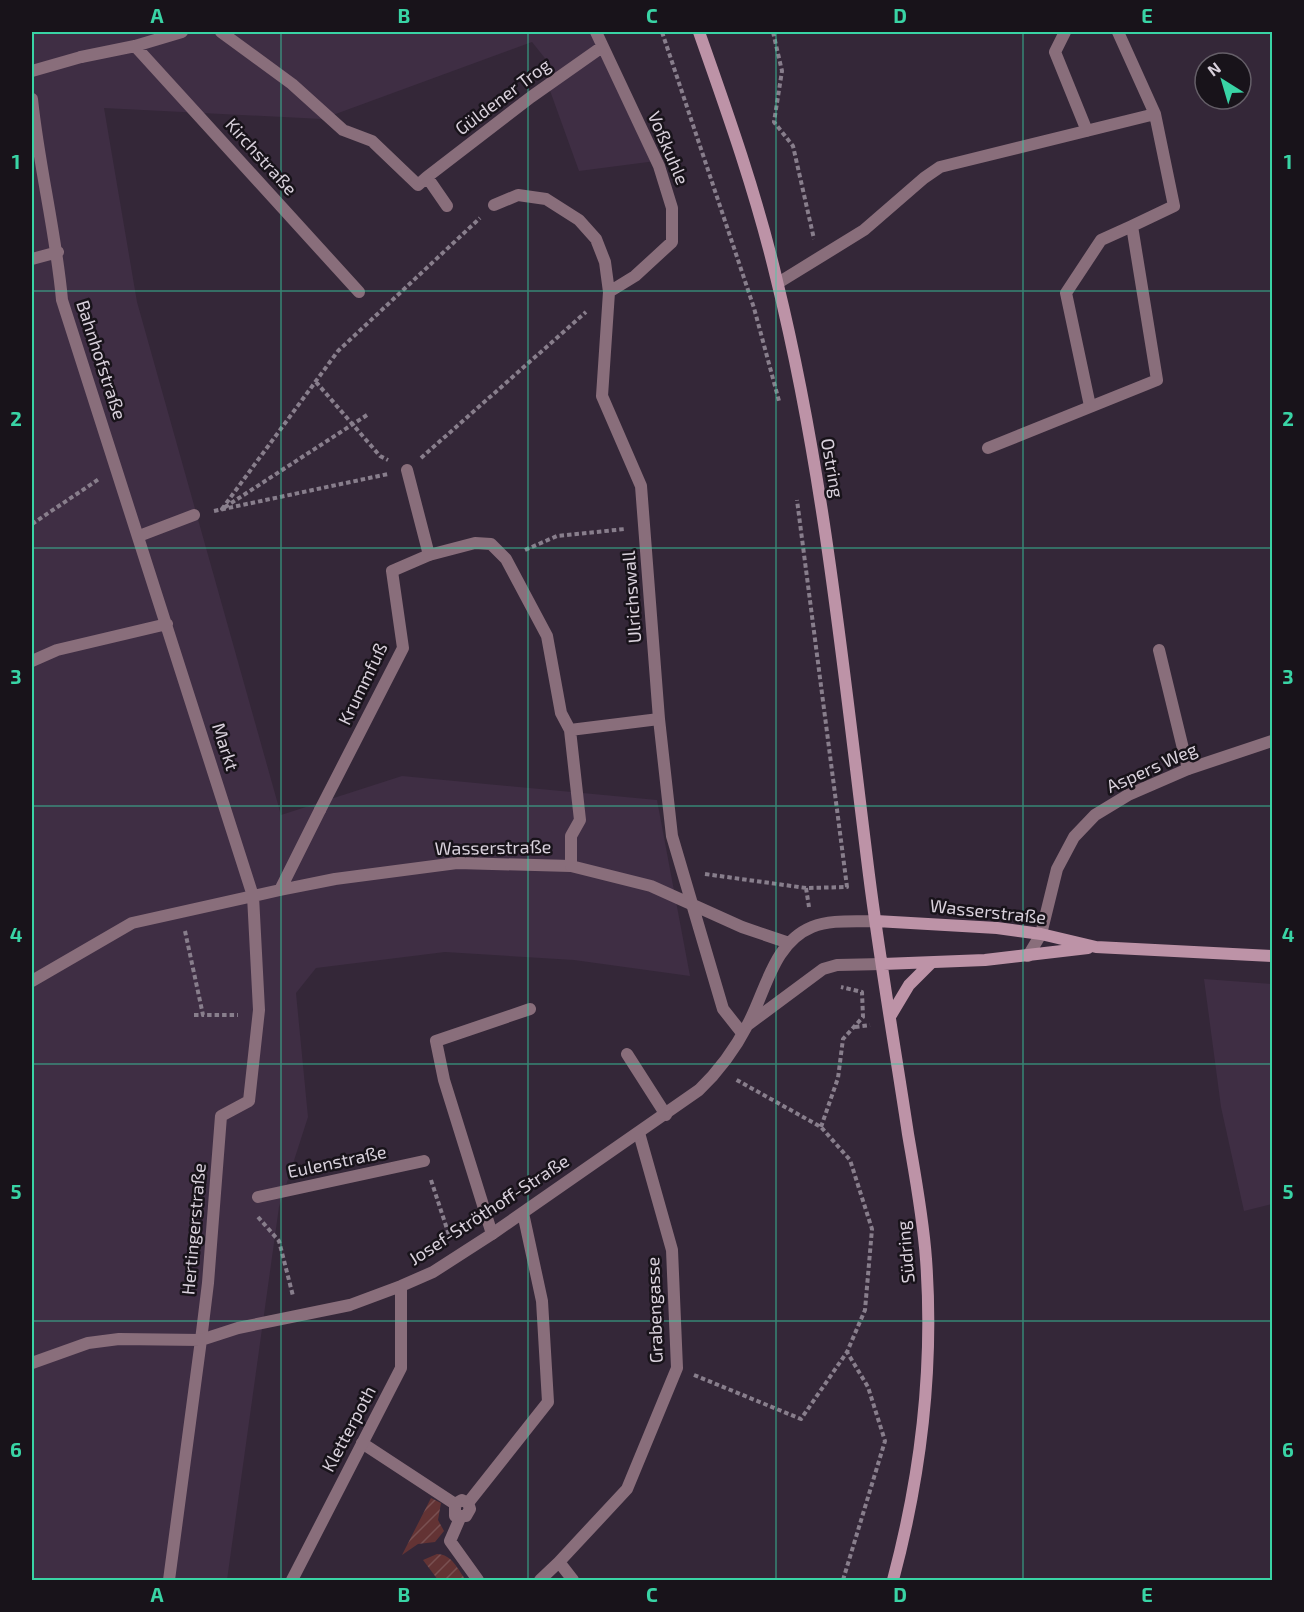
<svg xmlns="http://www.w3.org/2000/svg" width="1304" height="1612" font-family="'Exo 2',sans-serif">
	<style>
		.built { fill: #3f2e44 }
		.garden { fill: url(#garden-furrows) }
		.lines { fill: none; stroke-linecap: round; stroke-linejoin: round }
		.path { stroke: #887e8c; stroke-width: 4; stroke-dasharray: 4.5 3; stroke-linecap: butt }
		.service { stroke: #896e7b; stroke-width: 12 }
		.pedestrian { stroke: #896e7b; stroke-width: 12 }
		.minor { stroke: #896e7b; stroke-width: 12 }
		.secondary { stroke: #bd93a7; stroke-width: 12 }
		.grid { fill: none; stroke: #39d4a5; stroke-width: 1.5; stroke-opacity: 0.55 }
		.labels { text-anchor: middle; stroke-width: 5; stroke-linejoin: round; paint-order: stroke }
		.street-label { font-size: 18px; fill: #d9d1dc; stroke: #18131a }
		.neatline { fill: none; stroke: #39d4a5; stroke-width: 2 }
		.grid-label { font-size: 20px; text-anchor: middle; font-weight: bold; fill: #39d4a5 }
	</style>
	<defs>
		<pattern id="garden-furrows" width="10" height="10" patternUnits="userSpaceOnUse" patternTransform="scale(1.5)"><rect width="10" height="10" fill="#633334"/><path d="M-1 1l2-2M0 10L10 0M9 11l2-2" fill="none" stroke="#795051"/></pattern>
	</defs>
	<rect width="100%" height="100%" fill="#342738"/>
	<path class="built" d="M 32,32 L 593,32 L 656,161 L 579,171 L 544,74 L 552,67 L 532,42 L 322,119 L 104,108 L 137,302 L 281,815 L 402,776 L 657,800 L 690,976 L 574,960 L 445,952 L 316,968 L 296,993 L 308,1117 L 279,1207 L 227,1580 L 32,1580 Z
		M 1204,979 L 1272,984 L 1272,1204 L 1244,1211 L 1221,1107 Z"/>
	<path class="garden" d="M 431,1498 L 441,1503 L 438,1520 L 444,1531 L 435,1542 L 418,1544 L 402,1555 Z
		M 437,1554 C 452,1554 458,1570 466,1580 L 438,1580 L 423,1560 Z"/>
	<g class="lines">
		<path class="path" d="M 662,32 L 754,308 L 779,401
			M 773,32 L 782,71 L 774,122 L 793,146 L 814,239
			M 316,382 L 380,456 L 388,460
			M 367,415 L 222,509 L 338,351 L 480,218
			M 421,458 L 586,312
			M 214,511 L 388,474
			M 32,524 L 99,479
			M 525,550 L 557,536 L 625,529
			M 705,874 L 806,888 L 847,887 L 797,500
			M 806,888 L 809,907
			M 185,931 L 203,1015 L 238,1015
			M 194,1015 L 203,1015
			M 855,1027 L 870,1025
			M 821,1127 L 838,1078 L 843,1039 L 863,1017 L 862,992 L 841,987
			M 431,1180 L 450,1238
			M 258,1217 L 279,1241 L 293,1296
			M 694,1375 L 801,1419 L 847,1352 L 865,1310 L 872,1229 L 850,1160 L 821,1127 L 735,1079
			M 843,1580 L 885,1441 L 868,1387 L 847,1352"/>
		<path class="service" d="M 1065,32 L 1055,52 L 1087,131
			M 778,283 L 864,230 L 924,178 L 940,167 L 1155,114
			M 1090,406 L 1066,293 L 1101,240 L 1132,226
			M 988,448 L 1157,380 L 1132,226 L 1174,206 L 1155,114 L 1118,32
			M 407,470 L 429,555
			M 1159,650 L 1188,769
			M 627,1054 L 666,1115
			M 492,1234 L 444,1080 L 436,1041 L 530,1009"/>
		<path class="pedestrian" d="M 32,71 L 81,57
			M 32,99 C 39,167 56,232 62,300 L 253,896 L 259,1010 L 249,1101 L 221,1116 L 208,1283 L 201,1340
			M 32,259 L 58,252
			M 139,536 L 194,515
			M 32,661 L 57,650 L 167,624
			M 280,890 L 320,810
			M 32,981 L 132,923 L 280,890 L 335,879 L 457,863 L 571,866
			M 258,1197 L 424,1161
			M 362,1443 L 455,1504
			M 468,1503 L 470,1509 L 466,1516 L 455,1516 L 455,1504 L 462,1500 L 468,1503 L 548,1402 L 542,1301 L 523,1213
			M 460,1518 L 450,1541 L 478,1580
			M 540,1580 L 559,1562
			M 573,1580 L 559,1562 L 627,1489 L 677,1368 L 672,1250 L 639,1133"/>
		<path class="minor" d="M 221,32 L 292,84 L 343,130 L 372,141 L 418,185 L 427,177 L 447,206
			M 596,32 L 659,166 L 672,208 L 672,242 L 635,276 L 609,292
			M 135,46 L 359,292
			M 81,57 L 135,46 L 182,32
			M 427,177 L 531,97 L 602,47
			M 494,205 L 518,195 L 546,199 L 579,220 L 596,239 L 605,262 L 609,292 L 602,396 L 641,486 L 659,719 L 672,836 L 723,1009 L 742,1033
			M 570,730 L 659,719
			M 320,810 L 403,648 L 392,571 L 429,555 L 475,543 L 491,544 L 506,559 L 547,636 L 561,713 L 570,730 L 580,820 L 571,836 L 571,866 L 651,886 L 742,927 L 789,943
			M 1028,956 L 1041,934 L 1057,869 L 1074,837 L 1095,815 L 1128,795 L 1188,769 L 1272,741
			M 749,1024 L 823,969 L 837,965 L 883,964
			M 32,1363 L 88,1343 L 119,1339 L 201,1340 L 238,1328 L 350,1305 L 401,1286 L 433,1272 L 492,1234 L 699,1090 C 719,1071 735,1049 748,1024 C 766,991 773,943 812,927 C 832,919 855,922 876,921
			M 169,1580 L 201,1340
			M 292,1580 L 401,1368 L 401,1286"/>
		<path class="secondary" d="M 699,32 C 728,114 757,196 777,281 C 825,476 844,677 869,875 C 880,962 895,1048 908,1134 C 915,1175 923,1217 926,1259 C 934,1368 921,1475 893,1580
			M 876,921 L 997,928 L 1041,934 L 1096,947 L 1272,956
			M 883,964 L 985,960 L 1088,948
			M 891,1015 L 909,985 L 931,963"/>
	</g>
	<path class="grid" d="M 281,32 L 281,1580M 528,32 L 528,1580M 776,32 L 776,1580M 1023,32 L 1023,1580M 32,291 L 1272,291M 32,548 L 1272,548M 32,806 L 1272,806M 32,1064 L 1272,1064M 32,1321 L 1272,1321"/>
	<g class="labels">
		<g class="street-label">
			<text transform="translate(503 97) rotate(-37)" y="6">Güldener Trog</text>
			<text transform="translate(668 148) rotate(67)" y="6">Voßkuhle</text>
			<text transform="translate(261 157) rotate(48)" y="6">Kirchstraße</text>
			<text transform="translate(101 360) rotate(72)" y="6">Bahnhofstraße</text>
			<text transform="translate(832 468) rotate(80)" y="6">Ostring</text>
			<text transform="translate(632 597) rotate(-94)" y="6">Ulrichswall</text>
			<text transform="translate(363 684) rotate(-64)" y="6">Krummfuß</text>
			<text transform="translate(225 747) rotate(72)" y="6">Markt</text>
			<text transform="translate(1152 768) rotate(-24)" y="6">Aspers Weg</text>
			<text transform="translate(493 848) rotate(-1)" y="6">Wasserstraße</text>
			<text transform="translate(988 912) rotate(6)" y="6">Wasserstraße</text>
			<text transform="translate(337 1162) rotate(-12)" y="6">Eulenstraße</text>
			<text transform="translate(489 1210) rotate(-33)" y="6">Josef-Ströthoff-Straße</text>
			<text transform="translate(194 1229) rotate(-85)" y="6">Hertingerstraße</text>
			<text transform="translate(906 1252) rotate(-95)" y="6">Südring</text>
			<text transform="translate(655 1310) rotate(-92)" y="6">Grabengasse</text>
			<text transform="translate(349 1429) rotate(-62)" y="6">Kletterpoth</text>
		</g>
	</g>
	<rect width="1304" height="1612" fill="none" stroke="#18131a" stroke-width="66"/>
	<g transform="translate(1223 81) rotate(323)"><circle r="28" fill="#18131a" stroke="#655f68" stroke-width="1.5"/>
	<path d="M0-4.5L10 22L0 15L-10 22Z" fill="#39d4a5"/>
	<text y="-9" font-size="16" font-weight="bold" text-anchor="middle" fill="#d9d1dc">N</text>
	</g>
	<rect x="33" y="33" width="1238" height="1546" class="neatline"/>
	<g class="grid-label">
		<text x="157" y="23">A</text>
		<text x="404" y="23">B</text>
		<text x="652" y="23">C</text>
		<text x="900" y="23">D</text>
		<text x="1147" y="23">E</text>
		<text x="16" y="169">1</text>
		<text x="1288" y="169">1</text>
		<text x="16" y="426">2</text>
		<text x="1288" y="426">2</text>
		<text x="16" y="684">3</text>
		<text x="1288" y="684">3</text>
		<text x="16" y="942">4</text>
		<text x="1288" y="942">4</text>
		<text x="16" y="1199">5</text>
		<text x="1288" y="1199">5</text>
		<text x="16" y="1457">6</text>
		<text x="1288" y="1457">6</text>
		<text x="157" y="1602">A</text>
		<text x="404" y="1602">B</text>
		<text x="652" y="1602">C</text>
		<text x="900" y="1602">D</text>
		<text x="1147" y="1602">E</text>
	</g>
</svg>
